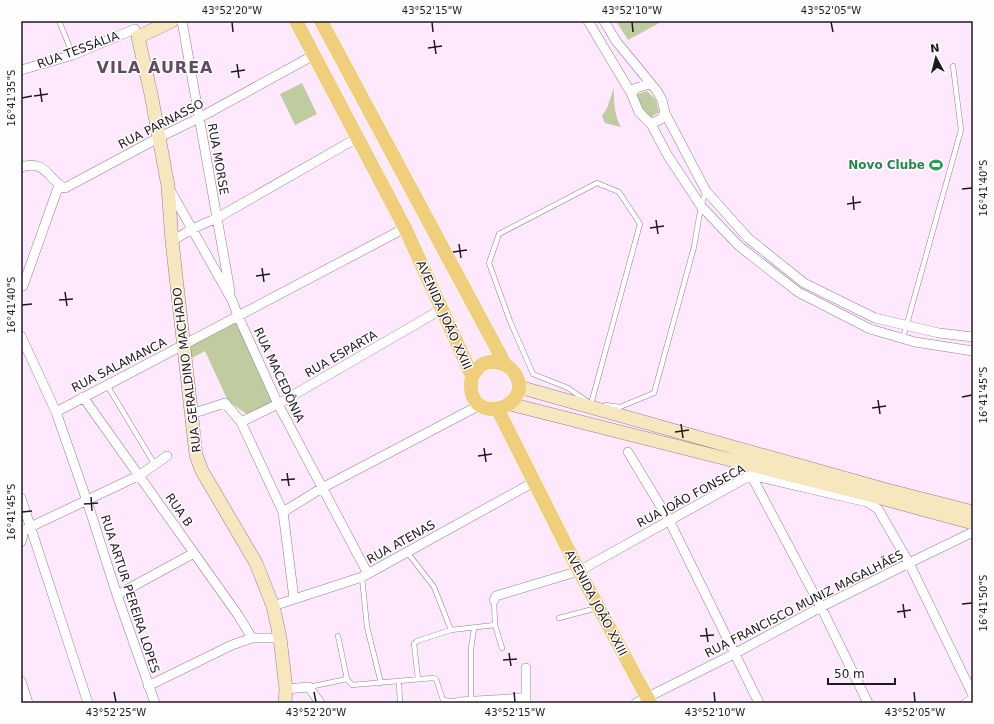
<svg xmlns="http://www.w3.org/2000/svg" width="994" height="724" font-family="'DejaVu Sans',sans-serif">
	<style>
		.green { fill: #c0cca0 }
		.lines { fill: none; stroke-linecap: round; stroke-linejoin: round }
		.lane-casing { stroke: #937f93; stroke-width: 5.5 }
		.street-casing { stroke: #937f93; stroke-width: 10 }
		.secondary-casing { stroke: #937f93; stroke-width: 14 }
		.primary-casing { stroke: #fff; stroke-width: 15 }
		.lane { stroke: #fff; stroke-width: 4.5 }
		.street { stroke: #fff; stroke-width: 9 }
		.secondary { stroke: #f7e7be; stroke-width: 13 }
		.primary { stroke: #efcf7c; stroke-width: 14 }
		.ticks { fill: none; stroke: #211921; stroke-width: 1.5 }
		.labels { text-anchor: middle; stroke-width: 3; stroke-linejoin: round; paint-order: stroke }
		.street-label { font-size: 12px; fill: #211921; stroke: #fdfdfd }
		.leisure-label { font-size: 12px; font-weight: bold; fill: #27864d; stroke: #fdfdfd; text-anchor: end }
		.district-label { font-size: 16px; font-weight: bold; letter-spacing: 1px; fill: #5f4d5f; stroke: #fdfdfd }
		.neatline { fill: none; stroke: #211921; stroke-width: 1.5 }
		.ticks-label { font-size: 10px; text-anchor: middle; fill: #211921 }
	</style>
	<rect width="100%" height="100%" fill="#fee8fe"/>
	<path class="green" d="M 616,21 L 663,21 L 628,40 Z
		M 302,83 L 317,114 L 295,125 L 280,94 Z
		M 614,88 C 614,103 614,114 621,127 L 605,123 L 602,116 L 607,108 Z
		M 647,91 L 656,100 L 659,112 L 650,118 L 640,110 L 635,95 Z
		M 235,319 L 275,403 L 248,415 L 228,401 L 205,351 L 192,358 L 187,346 Z"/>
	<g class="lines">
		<g class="lane-casing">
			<path id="lane" d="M 59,21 L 73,55
				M 903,338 L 961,130 L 953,66
				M 107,385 L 155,465
				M 587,401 L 568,388 L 533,374 L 510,321 L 489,263 L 499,234 L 597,183 L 619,192 L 640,224 L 591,404
				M 606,405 L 620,407 L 654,393 L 694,247 L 701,206 L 706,191
				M 407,552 L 434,587 L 451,630
				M 362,577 L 367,627 L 381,683
				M 494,600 L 495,625 L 502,648
				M 559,618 L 597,608
				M 338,636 L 347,679 L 352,685 L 433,678 L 436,679 L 443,700 L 459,702
				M 418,679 L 414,644 L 417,641 L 451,630 L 495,625
				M 399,682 L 400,703
				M 309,687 L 347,679
				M 471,701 L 471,649 L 474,628"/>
		</g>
		<g class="street-casing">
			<path id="street" d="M 182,21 L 230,291
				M 588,21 L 631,93 L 639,112 L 651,124 L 668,156 L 701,206 L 739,246 L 798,292 L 870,329 L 915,342 L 973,351
				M 604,21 L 616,41 L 657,91 L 662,100 L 665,113 L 706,191 L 748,238 L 804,283 L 875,318 L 939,333 L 973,337
				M 21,70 L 73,55 L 135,29
				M 631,93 L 636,88 L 650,84
				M 651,124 L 661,119 L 665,113
				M 21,167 C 46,159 48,180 65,188 L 160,137 L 199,118 L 314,55
				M 170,190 L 232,300 L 238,316 L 278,404 L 368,574
				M 172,241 L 192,229 L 217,218 L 357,138
				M 23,286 L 59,185
				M 21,336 L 56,412 L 87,501 L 117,595 L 155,703
				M 83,397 L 194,553 L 238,615 L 252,638
				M 56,412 L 405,228
				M 191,414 L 225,403 L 241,422 L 278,404 L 442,309
				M 241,422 L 283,512 L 294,599
				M 628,452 L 669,520 L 759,703
				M 751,475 L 821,607 L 868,703
				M 21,498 L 88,703
				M 283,512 L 322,488 L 480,405
				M 21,542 L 24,530 L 140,475 L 167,456
				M 117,595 L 194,553
				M 494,600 L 496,596 L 579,571 L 751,475 L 867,502 L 878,509 L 909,563 L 973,695
				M 273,606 L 362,577 L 534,482
				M 526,668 L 526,703
				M 21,681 L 28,703
				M 148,686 L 232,645 L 252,638 L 280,638
				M 286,689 L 309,687 L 320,703
				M 459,703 L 459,702 L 526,698
				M 636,703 L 734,654 L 821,607 L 909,563 L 973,532
				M 966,703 L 973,699"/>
		</g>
		<g class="secondary-casing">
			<path id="secondary" d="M 172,21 L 138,37 L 151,94 L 168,186 L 172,241 L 196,455 L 202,471 L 256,563 L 273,606 L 280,638 L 286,689 L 285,703
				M 519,387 L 883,489 L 973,512
				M 510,404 L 881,498 L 973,523"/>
		</g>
		<g class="primary-casing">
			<path id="primary" d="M 296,21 L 405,228 L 472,376 C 461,431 541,408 513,371 C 506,362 489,359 480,366 C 477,369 475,373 472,376
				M 321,21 L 505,364
				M 498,410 L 579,571 L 650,703"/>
		</g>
		<use href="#lane" class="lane"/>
		<use href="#street" class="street"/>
		<use href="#secondary" class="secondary"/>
		<use href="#primary" class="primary"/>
	</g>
	<path class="ticks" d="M 232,22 L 233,32M 432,22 L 433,32M 632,22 L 633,32M 831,22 L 833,32M 434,40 L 436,54M 428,48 L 442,46M 237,64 L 239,78M 231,72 L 245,70M 40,88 L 42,102M 34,96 L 48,94M 22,98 L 32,96M 962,189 L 972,188M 853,196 L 854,210M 847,204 L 861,202M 656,220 L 658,234M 650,228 L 664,226M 459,244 L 461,258M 453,252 L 467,250M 262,268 L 264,282M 256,276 L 270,274M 65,292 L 67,306M 59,300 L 73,299M 22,305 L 32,304M 962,397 L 972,395M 878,400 L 880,414M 872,408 L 886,406M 681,424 L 683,438M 675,432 L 689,430M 484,448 L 486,462M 478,456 L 492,454M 287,473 L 289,486M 281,480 L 295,479M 91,497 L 92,511M 84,504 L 98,503M 22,512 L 32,511M 903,604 L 905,618M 962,604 L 972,603M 897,612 L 911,610M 706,628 L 708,642M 700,636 L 714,635M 509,653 L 511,666M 503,660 L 517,659M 114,692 L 116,702M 314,692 L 316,702M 514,692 L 515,702M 714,692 L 715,702M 914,692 L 915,702"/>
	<defs>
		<g id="stadium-bare" transform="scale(1.08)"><path d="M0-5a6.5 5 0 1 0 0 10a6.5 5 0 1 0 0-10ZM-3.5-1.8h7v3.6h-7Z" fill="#2e9e5b" stroke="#fdfdfd" stroke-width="2.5" paint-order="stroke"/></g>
	</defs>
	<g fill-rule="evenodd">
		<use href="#stadium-bare" x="936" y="165"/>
	</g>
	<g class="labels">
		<g class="street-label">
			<text transform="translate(78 50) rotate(-20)" y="4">RUA TESSÁLIA</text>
			<text transform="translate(161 124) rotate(-27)" y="4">RUA PARNASSO</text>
			<text transform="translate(218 159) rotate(80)" y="4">RUA MORSE</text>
			<text transform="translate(444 315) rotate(66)" y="4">AVENIDA JOÃO XXIII</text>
			<text transform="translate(341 354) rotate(-30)" y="4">RUA ESPARTA</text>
			<text transform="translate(119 365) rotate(-27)" y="4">RUA SALAMANCA</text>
			<text transform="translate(187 370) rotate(-97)" y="4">RUA GERALDINO MACHADO</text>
			<text transform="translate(279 375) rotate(65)" y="4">RUA MACEDÔNIA</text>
			<text transform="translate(691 496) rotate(-28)" y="4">RUA JOÃO FONSECA</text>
			<text transform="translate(179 510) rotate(55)" y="4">RUA B</text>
			<text transform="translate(401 542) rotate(-29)" y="4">RUA ATENAS</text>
			<text transform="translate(130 594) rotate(72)" y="4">RUA ARTUR PEREIRA LOPES</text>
			<text transform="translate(596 603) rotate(62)" y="4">AVENIDA JOÃO XXIII</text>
			<text transform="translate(804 604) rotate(-27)" y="4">RUA FRANCISCO MUNIZ MAGALHÃES</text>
		</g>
		<g class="leisure-label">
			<text x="925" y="169">Novo Clube</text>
		</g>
		<g class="district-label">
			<text x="155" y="73">VILA ÁUREA</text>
		</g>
	</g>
	<rect width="994" height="724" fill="none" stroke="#fdfdfd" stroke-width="44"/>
	<g transform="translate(936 58) rotate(353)" stroke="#fdfdfd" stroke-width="3" paint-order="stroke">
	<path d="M0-3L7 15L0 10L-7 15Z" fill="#211921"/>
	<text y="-6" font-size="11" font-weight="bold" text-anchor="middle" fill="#211921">N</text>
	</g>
	<path d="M828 678v6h67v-6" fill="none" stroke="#211921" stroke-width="2"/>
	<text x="834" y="678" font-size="12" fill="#211921" stroke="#fdfdfd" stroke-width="3" paint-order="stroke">50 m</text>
	<rect x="22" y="22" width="950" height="680" class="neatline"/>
	<g class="ticks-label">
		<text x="232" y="14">43°52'20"W</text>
		<text x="432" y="14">43°52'15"W</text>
		<text x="632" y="14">43°52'10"W</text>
		<text x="831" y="14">43°52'05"W</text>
		<text transform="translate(11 98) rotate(-90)" y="4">16°41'35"S</text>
		<text transform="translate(983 188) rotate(-90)" y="4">16°41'40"S</text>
		<text transform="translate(11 305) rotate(-90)" y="4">16°41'40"S</text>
		<text transform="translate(983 395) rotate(-90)" y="4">16°41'45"S</text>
		<text transform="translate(11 512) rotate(-90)" y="4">16°41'45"S</text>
		<text transform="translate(983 603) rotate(-90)" y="4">16°41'50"S</text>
		<text x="116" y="716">43°52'25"W</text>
		<text x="316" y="716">43°52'20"W</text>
		<text x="515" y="716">43°52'15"W</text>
		<text x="715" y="716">43°52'10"W</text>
		<text x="915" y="716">43°52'05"W</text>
	</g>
</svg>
